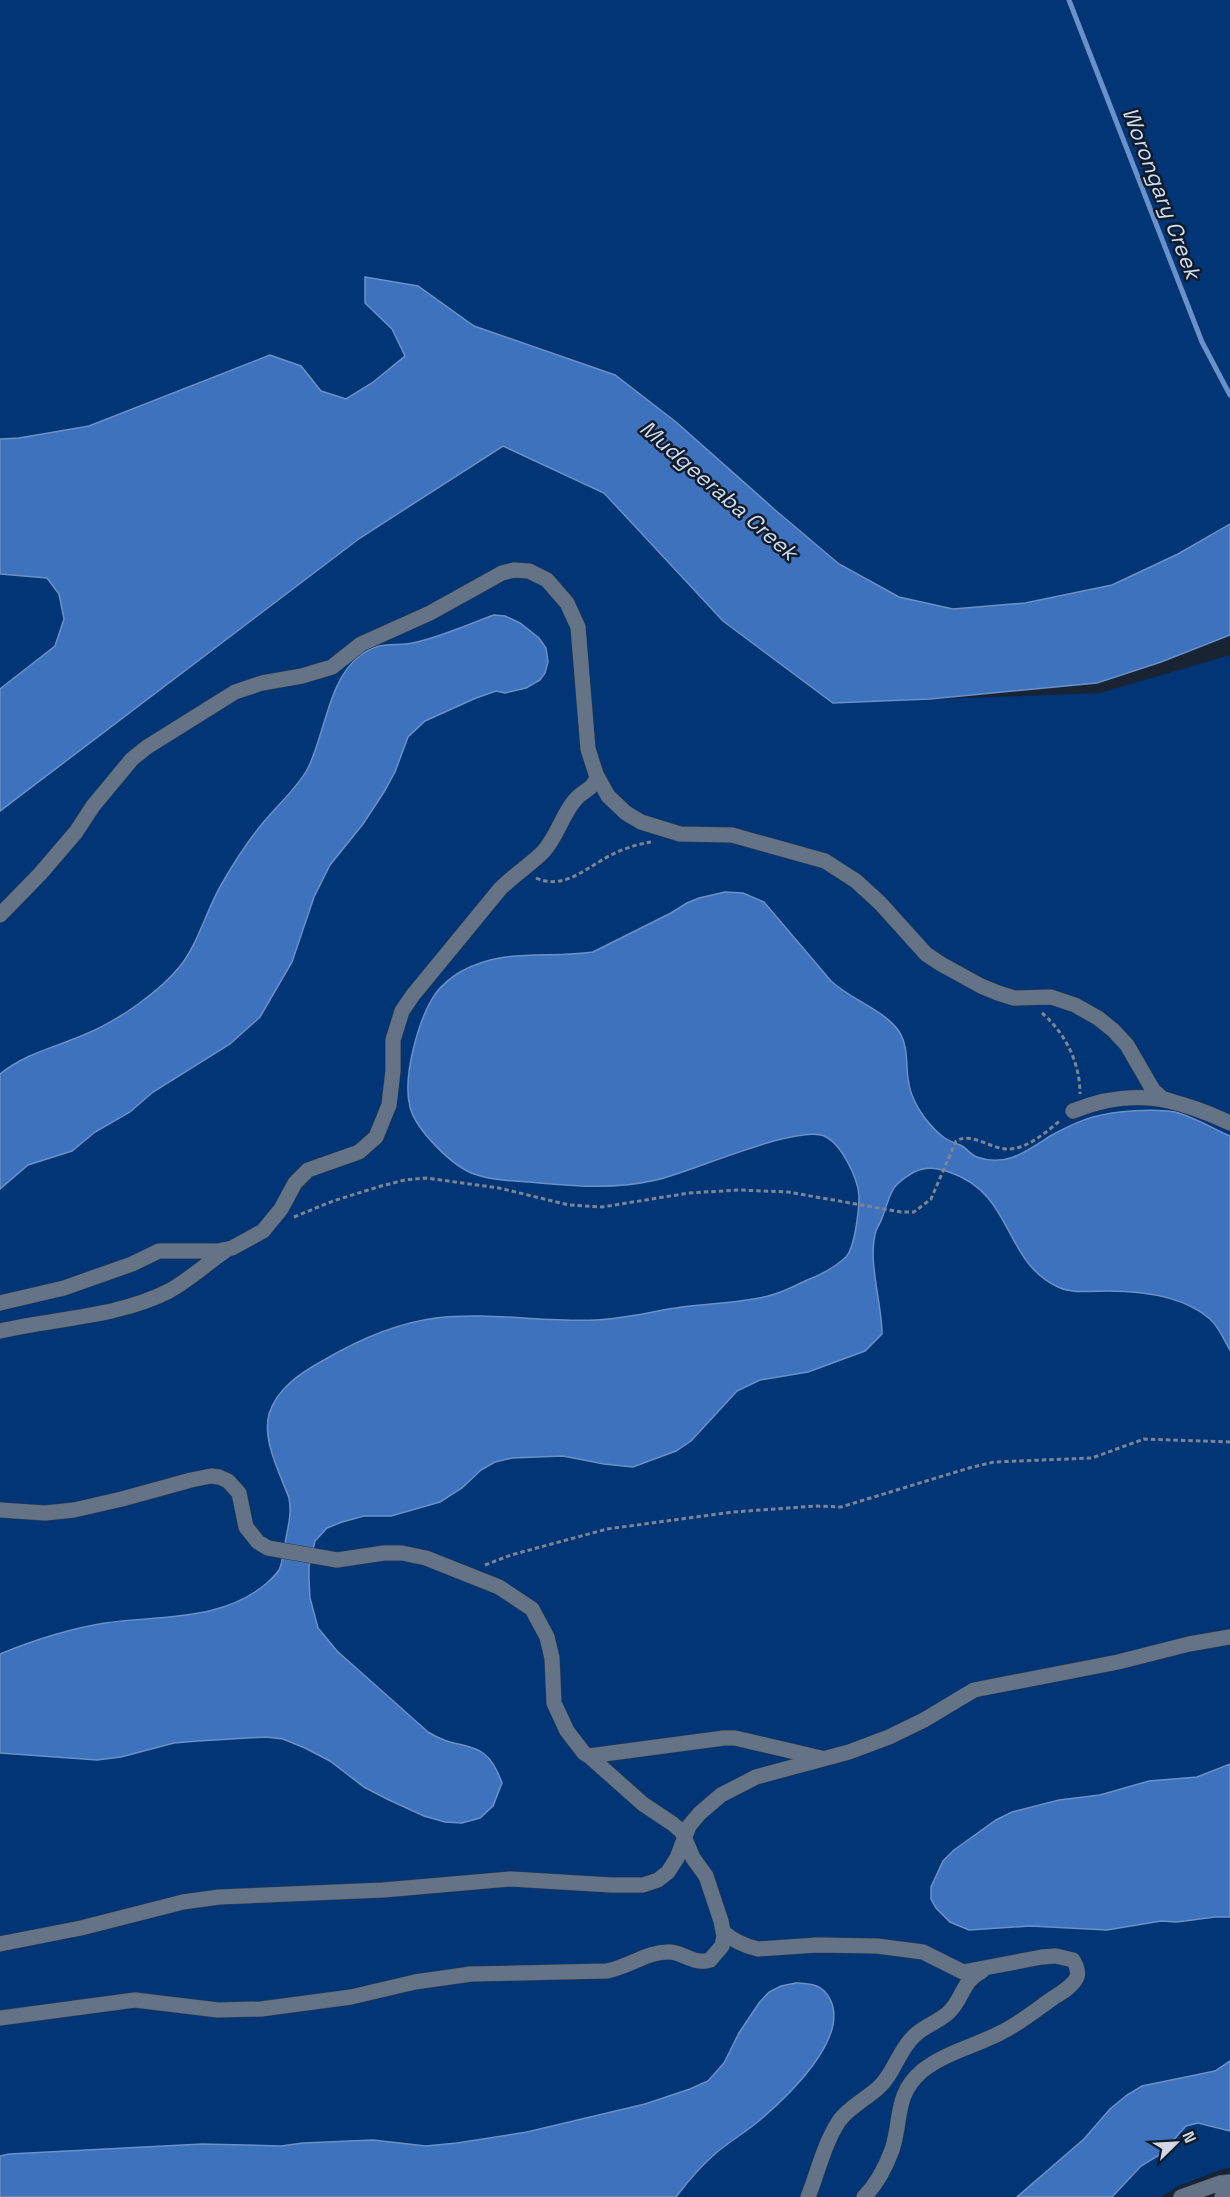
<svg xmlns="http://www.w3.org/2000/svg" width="1230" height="2197" font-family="'Space Grotesk',sans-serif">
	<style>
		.green { fill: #013575 }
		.water { fill: #3e72bd; stroke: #6a91c9; stroke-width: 1.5 }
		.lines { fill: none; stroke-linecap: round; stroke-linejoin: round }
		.stream { stroke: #6a91c9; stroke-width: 5 }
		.minor-casing { stroke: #353d4b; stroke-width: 16 }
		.path { stroke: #7c8594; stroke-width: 3; stroke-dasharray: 4.5 3; stroke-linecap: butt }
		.minor { stroke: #657387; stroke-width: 15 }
		.labels { text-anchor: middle; stroke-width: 5; stroke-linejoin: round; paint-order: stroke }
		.water-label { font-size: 22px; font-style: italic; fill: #cfddf1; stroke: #0f1a2a }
	</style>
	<rect width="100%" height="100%" fill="#182334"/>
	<path class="green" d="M 0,0 L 1230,0 L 1230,524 L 1178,554 L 1113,585 L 1025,603 L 953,609 L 899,597 L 840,564 L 774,509 L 676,422 L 615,375 L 474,326 L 418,286 L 365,277 L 365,303 L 392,329 L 405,356 L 372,383 L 346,399 L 321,391 L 301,366 L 169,395 L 89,426 L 19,438 L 0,439 Z
		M 503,446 L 604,493 L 833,703 L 1100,693 L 1230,655 L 1230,2168 L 1223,2169 L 1178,2186 L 1161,2197 L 0,2197 L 0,811 L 360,538 Z
		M 0,574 L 47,577 L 59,594 L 64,619 L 55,646 L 0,689 Z"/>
	<path class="water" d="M 365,277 L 418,286 L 474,326 L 615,375 L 676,422 L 774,509 L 839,564 L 899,597 L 953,609 L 1025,603 L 1112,585 L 1178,554 L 1230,524 L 1230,635 L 1161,662 L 1097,683 L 930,699 L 833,703 L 723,621 L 604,493 L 503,446 L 360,538 L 0,811 L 0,689 L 55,646 L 64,619 L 59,594 L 47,578 L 0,574 L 0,439 L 19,438 L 89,426 L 270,355 L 301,366 L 321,391 L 346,399 L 372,383 L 405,356 L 392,329 L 365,303 Z
		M 494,615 L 505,616 L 520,623 L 539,638 L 546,648 L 548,662 L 545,673 L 540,680 L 526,688 L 505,693 L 496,691 L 476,698 L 425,721 L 408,737 L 395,772 L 384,792 L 363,824 L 330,865 L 314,897 L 292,962 L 260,1017 L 230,1044 L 153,1092 L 130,1112 L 95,1132 L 72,1151 L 28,1165 L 0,1189 L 0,1074 C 26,1053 56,1047 86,1034 C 117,1021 160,992 181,965 C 200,940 207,907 224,880 C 235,861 248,841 262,824 C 276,806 297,789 308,768 C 325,734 329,677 361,655 C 383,639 396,648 417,642 C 443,636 469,624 494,615 Z
		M 725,892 L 743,893 L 764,902 L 831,981 C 851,1000 887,1011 900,1033 C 908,1047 906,1063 908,1078 C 910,1100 925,1122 942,1136 C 948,1141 955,1143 962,1146 C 967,1149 971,1155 977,1157 C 1007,1168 1028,1150 1052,1135 C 1065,1128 1079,1121 1093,1117 C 1115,1111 1153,1108 1175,1112 C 1194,1117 1212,1128 1230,1136 L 1230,1350 C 1224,1340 1219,1327 1210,1319 C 1184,1296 1141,1291 1107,1291 C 1091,1291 1073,1294 1058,1287 C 1002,1261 1015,1194 949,1172 C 936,1168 927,1166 914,1172 C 888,1187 892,1193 882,1218 C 881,1222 878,1226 876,1231 C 867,1260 882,1303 882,1334 L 865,1351 L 808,1372 L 760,1380 L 737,1391 L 691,1441 L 676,1451 L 633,1467 L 604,1464 L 563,1456 L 512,1458 L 495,1462 L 481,1470 L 462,1488 L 440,1502 L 391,1516 L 364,1516 L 342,1522 L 327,1528 L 315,1541 L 309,1566 L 309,1579 L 310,1598 L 318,1628 L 337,1651 L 428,1732 C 462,1754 485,1734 502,1783 L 493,1806 L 480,1818 L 462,1823 L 445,1822 L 424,1816 L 387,1799 L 364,1787 L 330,1761 L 305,1748 L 283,1739 L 266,1737 L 198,1741 L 174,1743 L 121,1757 L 97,1760 L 0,1753 L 0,1654 C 34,1640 68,1629 105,1623 C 159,1615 222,1622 267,1583 C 271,1579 276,1575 279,1570 C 283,1562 283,1551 285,1543 C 288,1527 292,1514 289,1498 C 280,1473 262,1441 269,1414 C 277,1388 302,1372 324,1360 C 358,1340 397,1323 436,1318 C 489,1312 542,1322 595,1320 C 624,1319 653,1311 682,1307 C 710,1303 741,1303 768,1296 C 781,1293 793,1287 805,1281 C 821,1275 833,1269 846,1257 C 855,1247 859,1210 859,1196 C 858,1178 841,1143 824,1136 C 797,1124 689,1173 656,1180 C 614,1190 571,1186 529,1182 C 511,1181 491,1180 474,1174 C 452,1166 416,1130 410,1107 C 402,1077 419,1017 436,993 C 442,985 452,977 460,972 C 505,947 547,959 593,952 L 671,913 L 687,903 L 699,898 Z
		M 1230,1764 L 1230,1917 L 1215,1917 L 1177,1922 L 1161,1921 L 1107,1930 L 1030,1926 L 969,1930 L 950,1922 L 936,1908 L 931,1899 L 931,1887 L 943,1861 L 954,1850 L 996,1820 L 1012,1812 L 1059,1800 L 1100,1795 L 1149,1781 L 1197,1777 Z
		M 796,1983 C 812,1984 822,1984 830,1999 C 850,2038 787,2097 760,2120 C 746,2132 730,2141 716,2153 C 701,2166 688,2181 676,2197 L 0,2197 L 0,2156 L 9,2154 L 202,2144 L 281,2146 L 303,2143 L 373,2140 L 426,2146 L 457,2143 L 527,2132 L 645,2104 L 690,2089 L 708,2081 L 724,2063 L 739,2033 L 759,2003 L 769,1992 L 781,1986 Z
		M 1230,2061 L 1230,2131 L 1198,2123 L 1186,2126 L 1161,2154 L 1141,2166 L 1112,2197 L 1017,2197 L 1084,2139 L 1110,2109 L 1127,2095 L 1142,2086 L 1215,2071 Z"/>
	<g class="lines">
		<path class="stream" d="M 1069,0 L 1202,342 L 1230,395"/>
		<g class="minor-casing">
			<path id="minor" d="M 0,915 L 40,874 L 76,832 L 93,806 L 132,759 L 147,747 L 235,692 L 262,683 L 302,676 L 332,667 L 361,644 L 430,613 L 502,573 L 514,570 L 529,571 L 547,580 L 567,603 L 578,627 L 588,749 L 596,774 L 608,796 L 626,813 L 641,822 L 680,834 L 732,835 L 825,861 L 856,881 L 880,903 L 926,954 L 941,964 L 981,986 L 998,993 L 1014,998 L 1051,997 L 1075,1005 L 1098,1018 L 1113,1030 L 1127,1045 L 1153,1090 L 1162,1098 L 1177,1103
				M 1073,1111 C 1131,1087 1174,1097 1230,1123
				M 0,1303 L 64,1288 L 132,1264 L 159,1251 L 218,1251 L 232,1248 L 263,1231 L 281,1209 L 295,1183 L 308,1170 L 359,1152 L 376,1137 L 389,1105 L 393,1071 L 393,1040 L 402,1011 L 413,995 L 500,889 C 514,875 531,864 543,852 C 557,837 562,815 575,800 C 583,790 593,790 597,777
				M 0,1331 C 56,1318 118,1317 169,1291 C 189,1280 206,1264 225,1251
				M 0,1510 L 45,1513 L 74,1510 L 122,1499 L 191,1480 L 211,1476 L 219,1477 L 228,1481 L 239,1493 L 246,1527 L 258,1542 L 268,1548 L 337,1560 L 384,1553 L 402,1553 L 426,1558 L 499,1587 L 532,1609 L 547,1637 L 552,1658 L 554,1703 L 567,1731 L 584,1753 L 589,1756 L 724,1738 L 735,1738 L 821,1758
				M 723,1932 C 734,1941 744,1946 758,1949 L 817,1945 L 877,1946 L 923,1952 L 963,1972 L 1042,1957 L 1056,1956 L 1073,1960 C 1076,1965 1079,1971 1077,1977 C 1073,1986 1061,1993 1053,1998 C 1036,2010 1019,2024 1000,2033 C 975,2046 944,2053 922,2071 C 894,2095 902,2120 892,2150 C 886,2166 876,2185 864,2197
				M 0,1944 L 81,1928 L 183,1902 L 219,1897 L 383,1890 L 511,1879 L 611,1885 L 643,1885 L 658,1880 L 668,1872 L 677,1858 L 689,1826 L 700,1813 L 721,1795 L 756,1777 L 849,1752 L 889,1737 L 924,1720 L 974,1690 L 1118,1662 L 1189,1644 L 1230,1637
				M 0,2018 L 135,2000 L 218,2010 L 261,2009 L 351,1997 L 415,1982 L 471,1974 L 607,1971 C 629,1967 648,1951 670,1952 C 685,1953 694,1965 710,1960 L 722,1946 L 724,1936 L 721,1921 L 706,1876 L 693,1858 L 682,1832 L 673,1824 L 643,1804 L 589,1756
				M 808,2197 C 818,2172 824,2144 839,2121 C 849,2107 866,2099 878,2088 C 894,2074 898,2051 914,2036 C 924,2026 938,2022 948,2013 C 964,1998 961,1982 982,1971
				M 1181,2197 L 1220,2183 L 1230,2182
				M 1222,2197 L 1230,2193"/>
		</g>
		<path class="path" d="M 536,878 C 561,889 580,873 602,860 C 617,851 633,845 651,842
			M 1042,1013 C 1065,1033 1080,1062 1080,1094
			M 294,1217 L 333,1201 L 381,1186 L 405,1180 L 426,1178 L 499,1188 L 569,1205 L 602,1207 L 689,1193 L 739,1190 L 788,1192 L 901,1212 L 914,1212 L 931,1199 L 956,1141 C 972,1131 993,1151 1011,1149 C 1030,1147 1047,1131 1061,1120
			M 485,1565 L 511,1555 L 607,1529 L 733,1512 L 816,1506 L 841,1507 L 969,1468 L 994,1462 L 1092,1458 L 1144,1439 L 1230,1442"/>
		<use href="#minor" class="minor"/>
	</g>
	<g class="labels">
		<g class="water-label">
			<text transform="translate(1162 193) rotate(69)" y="8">Worongary Creek</text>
			<text transform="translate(719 490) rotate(41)" y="8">Mudgeeraba Creek</text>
		</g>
	</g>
	<g transform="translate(1176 2143) rotate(66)" stroke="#0f1a2a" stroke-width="4.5" paint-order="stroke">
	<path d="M0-4.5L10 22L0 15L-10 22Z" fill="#d1d9e5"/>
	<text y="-9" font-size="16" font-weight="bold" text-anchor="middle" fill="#d1d9e5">N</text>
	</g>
</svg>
